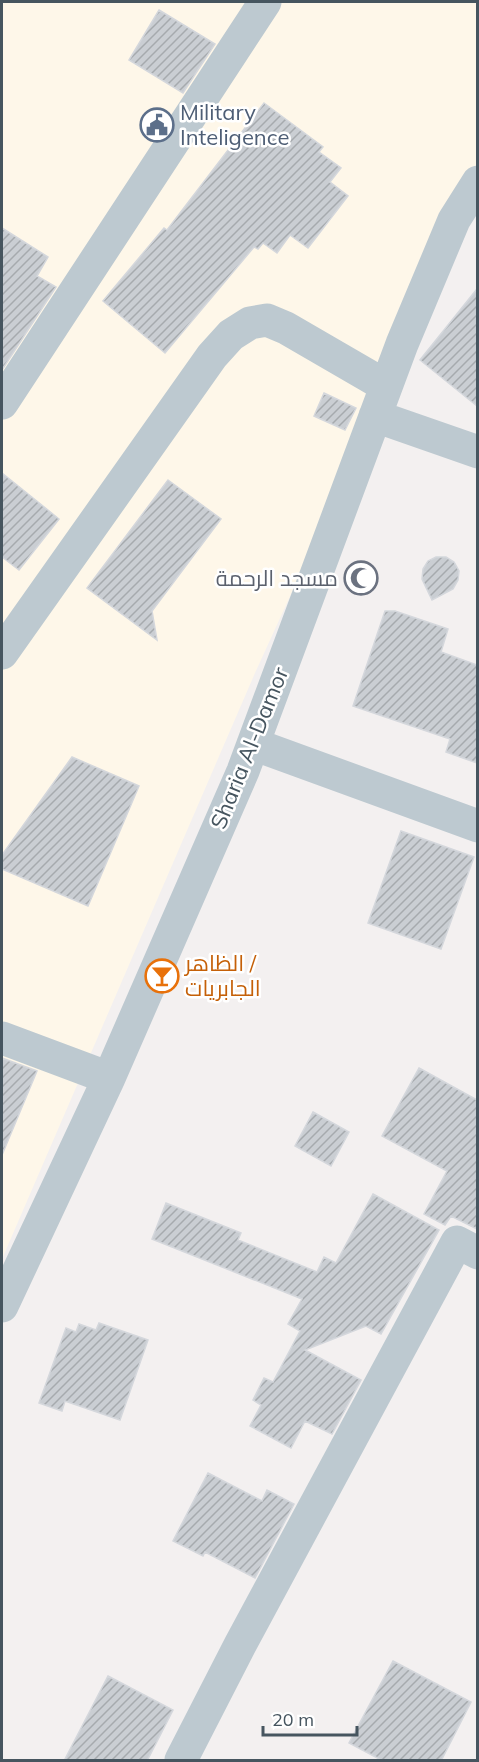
<svg xmlns="http://www.w3.org/2000/svg" width="479" height="1762" font-family="Mulish,Cairo,sans-serif">
	<style>
		.commercial { fill: #fef7e9 }
		.building { fill: url(#building-hatch); stroke: #d4d7dc; stroke-width: 1.5 }
		.lines { fill: none; stroke-linecap: round; stroke-linejoin: round }
		.minor { stroke: #bdc9d0; stroke-width: 33 }
		.labels { text-anchor: middle; stroke-width: 5; stroke-linejoin: round; paint-order: stroke }
		.service-label { font-size: 22px; fill: #4e5e75; stroke: #fff; text-anchor: start }
		.worship-label { font-size: 22px; fill: #5b616d; stroke: #fff; text-anchor: end }
		.street-label { font-size: 22px; fill: #46555f; stroke: #fff }
		.food-label { font-size: 22px; fill: #c56008; stroke: #fff; text-anchor: start }
	</style>
	<defs>
		<pattern id="building-hatch" width="6" height="6" patternUnits="userSpaceOnUse" patternTransform="scale(1.5)"><rect width="6" height="6" fill="#caced3"/><path d="M-1 1l2-2M0 6l6-6M5 7l2-2" fill="none" stroke="#a6aaae"/></pattern>
	</defs>
	<rect width="100%" height="100%" fill="#f3f0f0"/>
	<path class="commercial" d="M 2,2 L 477,2 L 477,186 L 255,673 L 2,1259 Z"/>
	<path class="building" d="M 159,10 L 215,44 L 183,93 L 129,60 Z
		M 264,103 L 323,147 L 319,152 L 341,168 L 330,182 L 348,196 L 308,248 L 290,235 L 277,253 L 263,243 L 258,249 L 254,247 L 165,353 L 103,301 L 164,228 L 167,230 Z
		M 2,228 L 48,257 L 37,276 L 56,287 L 2,370 Z
		M 477,289 L 477,406 L 420,360 Z
		M 324,393 L 356,408 L 345,430 L 314,416 Z
		M 2,473 L 59,519 L 19,570 L 2,557 Z
		M 168,480 L 221,519 L 152,611 L 157,640 L 87,588 Z
		M 436,557 L 446,557 L 454,562 L 459,571 L 458,580 L 453,589 L 432,600 L 422,579 L 423,569 L 428,561 Z
		M 385,611 L 395,611 L 448,629 L 441,652 L 477,665 L 477,763 L 446,752 L 450,739 L 353,706 Z
		M 72,757 L 139,786 L 88,906 L 2,869 L 2,855 Z
		M 401,831 L 474,857 L 441,949 L 368,923 Z
		M 2,1058 L 37,1071 L 2,1155 Z
		M 419,1068 L 477,1100 L 477,1229 L 451,1216 L 445,1225 L 424,1214 L 447,1171 L 382,1136 Z
		M 313,1112 L 349,1132 L 331,1166 L 295,1146 Z
		M 373,1194 L 439,1230 L 381,1334 L 366,1326 L 305,1350 L 361,1380 L 332,1434 L 305,1421 L 291,1448 L 250,1426 L 261,1405 L 253,1400 L 264,1378 L 273,1382 L 300,1331 L 288,1324 L 302,1299 L 152,1239 L 166,1203 L 241,1233 L 238,1240 L 317,1272 L 324,1257 L 336,1263 Z
		M 99,1323 L 148,1340 L 120,1420 L 65,1401 L 62,1411 L 39,1403 L 66,1328 L 76,1332 L 79,1324 L 96,1330 Z
		M 208,1473 L 262,1501 L 267,1490 L 294,1504 L 255,1578 L 205,1552 L 203,1556 L 173,1541 Z
		M 393,1661 L 471,1702 L 441,1761 L 383,1761 L 349,1743 Z
		M 108,1676 L 173,1710 L 147,1761 L 64,1761 Z"/>
	<g class="lines">
		<path class="minor" d="M 2,403 L 265,2
			M 375,416 L 478,452
			M 2,653 L 212,356 L 231,335 L 250,323 L 267,320 L 286,328 L 386,386
			M 253,744 L 478,826
			M 2,1038 L 109,1078
			M 2,1306 L 109,1078 L 243,771 L 402,344 L 454,220 L 478,182
			M 181,1760 L 240,1645 L 457,1242 L 478,1253"/>
	</g>
	<defs>
		<g id="civic-ring" transform="scale(1.725)"><circle r="9.5" fill="#fff" stroke="#5c6f8a" stroke-width="1.5"/><path d="M-.6-6.5H3V-4.5H.6V-3L4-1V1h2V6H-6V1h2V-1L-.6-3ZM-1.2 2.5V6h2.4V2.5Z" fill="#5c6f8a"/></g>
		<g id="mosque-ring" transform="scale(1.725)"><circle r="9.5" fill="#fff" stroke="#6b7280" stroke-width="1.5"/><path d="M3.5-4.9A6 6 0 1 0 3.5 4.9A5 5 0 1 1 3.5-4.9Z" fill="#6b7280"/></g>
		<g id="bar-ring" transform="scale(1.725)"><circle r="9.5" fill="#fff" stroke="#e8710a" stroke-width="1.5"/><path d="M-6-5H6L.8 .8V4.5H3.5V6h-7V4.5H-.8V.8Z" fill="#e8710a"/></g>
	</defs>
	<g fill-rule="evenodd">
		<use href="#civic-ring" x="157" y="125"/>
		<use href="#mosque-ring" x="361" y="578"/>
		<use href="#bar-ring" x="162" y="976"/>
	</g>
	<g class="labels">
		<g class="service-label">
			<text x="180" y="120">Military<tspan x="180" dy="25">Inteligence</tspan></text>
		</g>
		<g class="worship-label">
			<text x="338" y="586">مسجد الرحمة</text>
		</g>
		<g class="street-label">
			<text transform="translate(249 748) rotate(-68)" y="8">Sharia Al-Damor</text>
		</g>
		<g class="food-label">
			<text x="185" y="971">الظاهر /<tspan x="185" dy="25">الجابريات</tspan></text>
		</g>
	</g>
	<rect width="479" height="1762" fill="none" stroke="#46555f" stroke-width="6"/>
	<path d="M263 1726v9h94v-9" fill="none" stroke="#46555f" stroke-width="3"/>
	<text x="272" y="1726" font-size="18" fill="#46555f" stroke="#ffffff" stroke-width="4.5" paint-order="stroke">20 m</text>
</svg>
